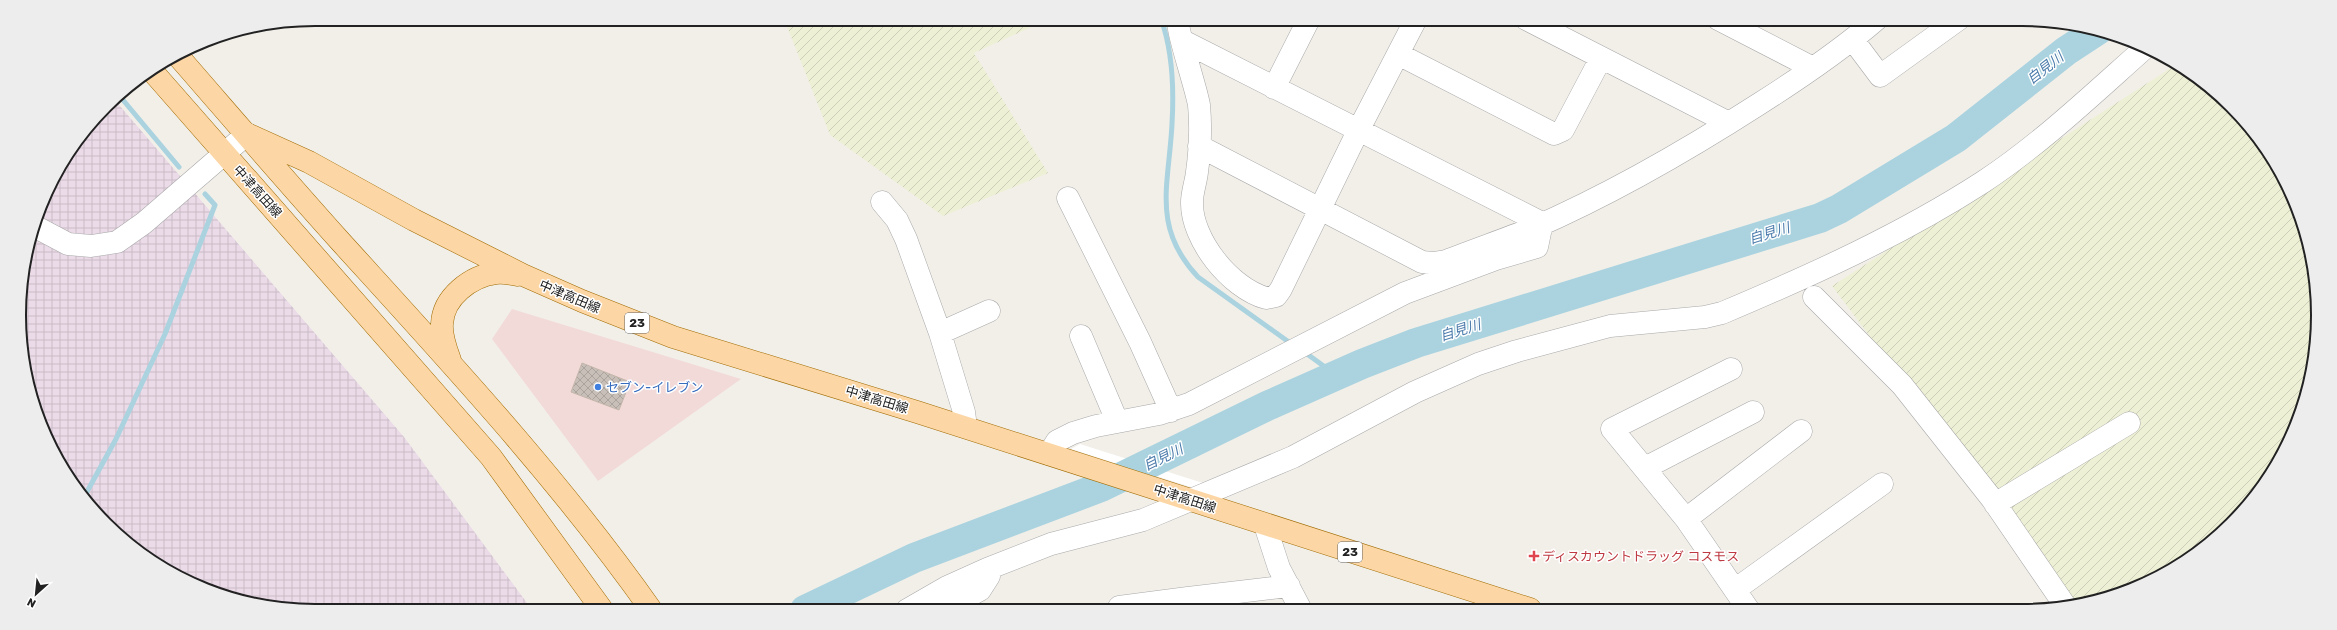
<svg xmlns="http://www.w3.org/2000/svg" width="2337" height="630" font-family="Rubik,'Noto Sans JP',sans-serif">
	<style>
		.commercial { fill: #f2dad9 }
		.industrial { fill: url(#industrial-grid) }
		.farmland { fill: url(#farmland-furrows) }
		.pier { fill: #fff }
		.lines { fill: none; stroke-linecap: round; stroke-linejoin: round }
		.stream { stroke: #aad3df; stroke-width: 5 }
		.river { stroke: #aad3df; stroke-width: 30 }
		.building { fill: url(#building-cross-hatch); stroke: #c4b6ab }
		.minor-casing { stroke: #a9a9a9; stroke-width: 23 }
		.major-casing { stroke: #a06b00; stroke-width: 23 }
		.minor { stroke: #fff; stroke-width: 22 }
		.major { stroke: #fcd6a4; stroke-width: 22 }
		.shop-dot { fill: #3f7fe0; stroke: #fff; stroke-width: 1.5 }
		.health-dot { fill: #e0444e; stroke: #fff; stroke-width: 1.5 }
		.labels { text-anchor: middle; stroke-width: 3; stroke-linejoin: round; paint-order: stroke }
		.shield { fill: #fff; stroke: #646464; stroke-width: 1 }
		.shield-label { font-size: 12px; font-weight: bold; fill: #222 }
		.street-label { font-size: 13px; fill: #222; stroke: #fff }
		.shop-label { font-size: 13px; fill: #366cbe; stroke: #fff; text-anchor: start }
		.health-label { font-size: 13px; fill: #be3a42; stroke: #fff; text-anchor: start }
		.water-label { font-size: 14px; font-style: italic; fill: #4a7aab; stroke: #fff }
		.rim { fill: none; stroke: #222; stroke-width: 2 }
	</style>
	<defs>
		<pattern id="industrial-grid" width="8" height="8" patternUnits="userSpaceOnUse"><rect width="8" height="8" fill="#ebdbe8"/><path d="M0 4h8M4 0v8" fill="none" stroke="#c9bcc7"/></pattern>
		<pattern id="farmland-furrows" width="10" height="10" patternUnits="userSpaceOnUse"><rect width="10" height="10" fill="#eef0d5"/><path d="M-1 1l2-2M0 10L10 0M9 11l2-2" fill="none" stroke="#ccceb7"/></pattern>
		<pattern id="building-cross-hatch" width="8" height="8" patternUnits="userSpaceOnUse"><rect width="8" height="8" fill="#c7bfb8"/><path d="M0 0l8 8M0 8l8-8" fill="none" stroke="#aba49e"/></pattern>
	</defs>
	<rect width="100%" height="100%" fill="#f2efe9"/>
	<path class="commercial" d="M 512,309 L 741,379 L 598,481 L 492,339 Z"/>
	<path class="industrial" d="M 114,99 L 404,437 L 533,611 L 315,611 L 257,605 L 167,571 L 120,537 L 80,495 L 50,446 L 29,392 L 20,295 L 29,239 L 49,184 L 80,135 Z"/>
	<path class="farmland" d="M 784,19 L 1049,19 L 974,53 L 1048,173 L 943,216 L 830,135 Z
		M 2177,64 L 2186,69 L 2231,106 L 2268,150 L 2295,202 L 2312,257 L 2318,315 L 2312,373 L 2278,463 L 2217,537 L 2135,588 L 2072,605 L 1832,286 Z"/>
	<path class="pier" d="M 1080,444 L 1203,483 L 1194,488 L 1071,449 Z"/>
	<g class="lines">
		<path class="stream" d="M 1161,19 C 1173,52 1174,90 1172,124 C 1169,185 1151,227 1198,277 L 1293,345
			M 118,94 L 179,167
			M 1303,351 L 1336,375
			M 83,499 L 116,439 L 165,334 L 215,205 L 205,194"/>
		<path class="river" d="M 805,610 L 914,558 L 1101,487 L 1267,406 L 1362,364 L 1416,343 L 1820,218 L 1839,209 L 1956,138 L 2066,51 L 2098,30"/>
	</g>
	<path class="building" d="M 582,363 L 630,382 L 619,410 L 571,392 Z"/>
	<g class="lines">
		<g class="minor-casing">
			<path id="minor" d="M 1178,19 C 1176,29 1196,87 1199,105 C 1201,126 1200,150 1197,172 C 1196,182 1192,192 1192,202 C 1191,239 1230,288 1266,298 L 1276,296 L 1281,289 L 1358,131 L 1416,19
				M 1526,19 L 1729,123
				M 1718,19 L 1813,68
				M 1853,40 L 1880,76 L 1959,19
				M 1398,54 L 1554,134 L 1563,130 L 1601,58
				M 1274,88 L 1309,19
				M 1199,146 L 1422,262 L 1433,263 L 1446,261 C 1474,250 1503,240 1531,229 C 1607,196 1689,149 1759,104 C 1800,78 1840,51 1877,19
				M 1068,198 L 1140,342 L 1171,411
				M 882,202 L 897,220 L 906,239 L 940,333 L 964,412 L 966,427
				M 34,226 L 68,244 L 91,246 L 117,242 L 144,223 L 247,134
				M 1814,297 L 1902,385 L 1992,499 L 2066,607
				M 940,333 L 989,311
				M 1081,336 L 1117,421
				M 1731,369 L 1612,429 L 1686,519 L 1748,609
				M 1049,454 L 1057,441 L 1073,433 L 1096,426 L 1159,414 L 1189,404 L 1405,293 L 1496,259 L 1537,247 L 1542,223 L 1183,41
				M 1645,468 L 1753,412
				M 1995,504 L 2129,423
				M 1686,519 L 1801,431
				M 1265,525 L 1279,568 L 1301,610
				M 1736,589 L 1882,484
				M 907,610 L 947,587 L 987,569 L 1051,544 L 1143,520 L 1293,457 L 1415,392 L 1478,364 L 1517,351 L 1610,326 L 1705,317 L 1722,313 C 1812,275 1901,235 1983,182 C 2042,143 2093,94 2146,47
				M 944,610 L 980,590 L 989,576 L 987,569
				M 1119,610 L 1119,607 L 1188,598
				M 1190,610 L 1188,598 L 1289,586"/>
		</g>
		<g class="major-casing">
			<path id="major" d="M 178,56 C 232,118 285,180 340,241 C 448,360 559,479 652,611
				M 153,72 L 491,457 L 603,611
				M 247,134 L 309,162 L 414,220 L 523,275 L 582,301 L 673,337 L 917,412 L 1530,609
				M 450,360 C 446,349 441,336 442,324 C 443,297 471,276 496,273 C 503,272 511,274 518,275"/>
		</g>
		<use href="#minor" class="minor"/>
		<use href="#major" class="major"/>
	</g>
	<circle class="shop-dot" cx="598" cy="387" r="4"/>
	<path class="health-dot" d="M1532 550h4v4h4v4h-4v4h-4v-4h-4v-4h4z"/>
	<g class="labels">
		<g class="shield">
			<rect x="625" y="313" width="24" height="20" rx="3"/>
			<rect x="1338" y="542" width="24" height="20" rx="3"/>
		</g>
		<g class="shield-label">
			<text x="637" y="327">23</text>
			<text x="1350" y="556">23</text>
		</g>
		<g class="street-label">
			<text transform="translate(258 191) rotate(48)" y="5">中津高田線</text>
			<text transform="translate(570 296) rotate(23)" y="5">中津高田線</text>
			<text transform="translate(877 399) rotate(17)" y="5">中津高田線</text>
			<text transform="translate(1185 498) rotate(18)" y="5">中津高田線</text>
		</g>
		<g class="shop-label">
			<text x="606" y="392">セブン-イレブン</text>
		</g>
		<g class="health-label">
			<text x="1542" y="561">ディスカウントドラッグ コスモス</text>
		</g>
		<g class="water-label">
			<text transform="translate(2045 68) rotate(-38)" y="5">自見川</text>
			<text transform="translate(1769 233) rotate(-17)" y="5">自見川</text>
			<text transform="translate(1460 330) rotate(-17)" y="5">自見川</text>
			<text transform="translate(1163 457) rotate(-26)" y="5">自見川</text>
		</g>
	</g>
	<path d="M0 0H2337V630H0ZM315 26H2022A289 289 0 0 1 2311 315V315A289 289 0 0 1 2022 604H315A289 289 0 0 1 26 315V315A289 289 0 0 1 315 26Z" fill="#ededed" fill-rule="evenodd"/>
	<path class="rim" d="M315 26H2022A289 289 0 0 1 2311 315V315A289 289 0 0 1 2022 604H315A289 289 0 0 1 26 315V315A289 289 0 0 1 315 26Z"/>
	<g transform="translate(36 594) rotate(207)" stroke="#ffffff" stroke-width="3" paint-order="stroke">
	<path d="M0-3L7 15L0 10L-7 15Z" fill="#222222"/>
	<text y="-6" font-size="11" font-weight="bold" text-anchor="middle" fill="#222222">N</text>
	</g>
</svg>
